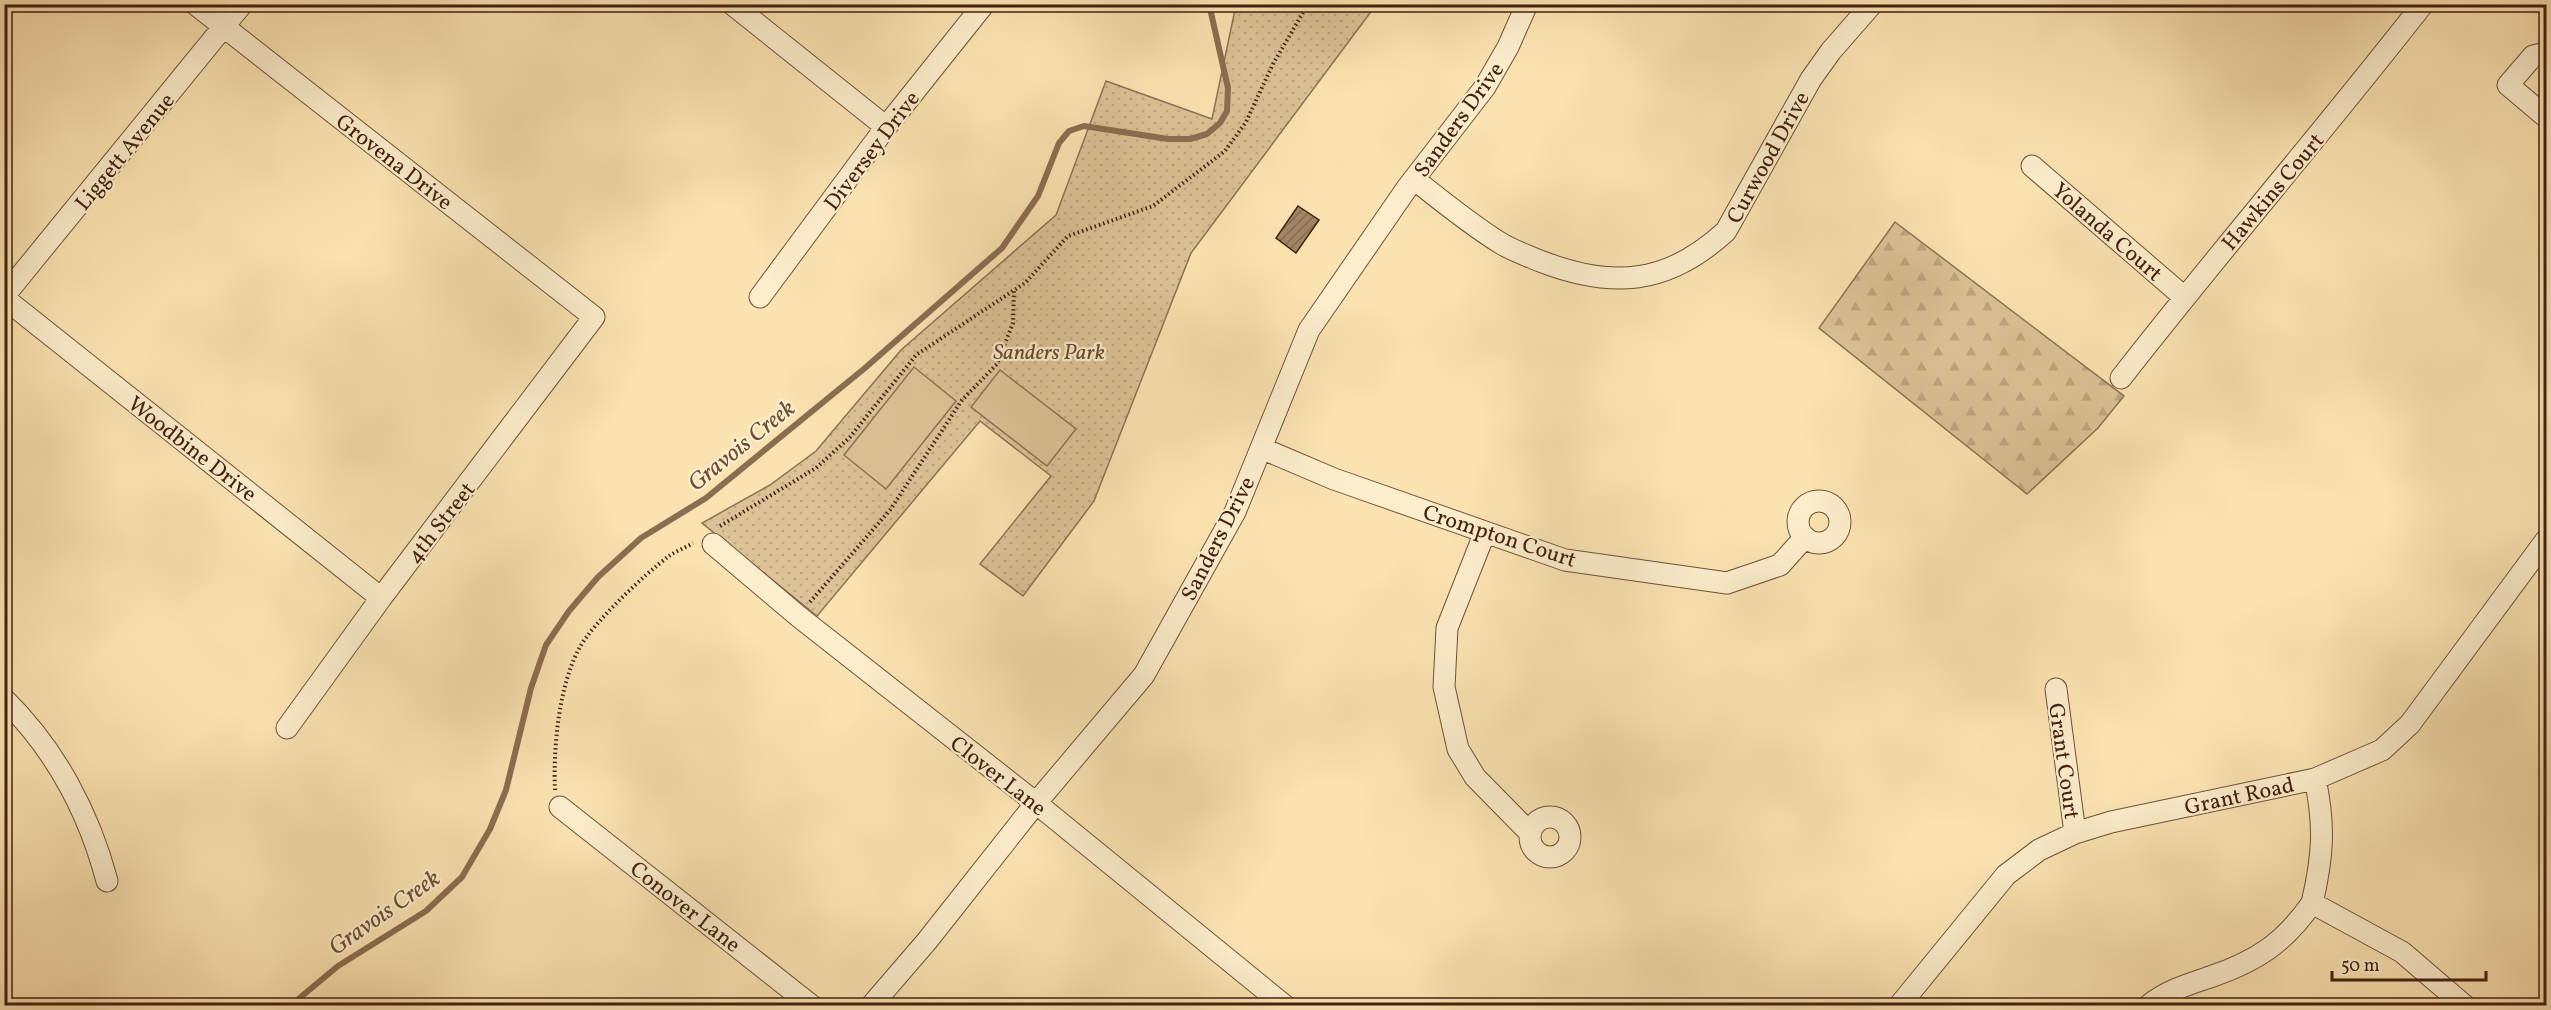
<svg xmlns="http://www.w3.org/2000/svg" width="2551" height="1010" font-family="Vollkorn,serif">
	<style>
		.forest { fill: url(#forest-firs); stroke: #8f7153; stroke-width: 1.5 }
		.park { fill: url(#park-dots); stroke: #8f7153; stroke-width: 1.5 }
		.pitch { fill: #dcc296; stroke: #8f7153; stroke-width: 1.5 }
		.lines { fill: none; stroke-linecap: round; stroke-linejoin: round }
		.stream { stroke: #8b6d50; stroke-width: 6 }
		.building { fill: url(#building-hatch); stroke: #422010; stroke-width: 1.5 }
		.minor-casing { stroke: #705138; stroke-width: 23 }
		.path { stroke: #422010; stroke-width: 4; stroke-dasharray: 1.5 3; stroke-linecap: butt }
		.minor { stroke: #fcedcc; stroke-width: 21 }
		.labels { text-anchor: middle; stroke-width: 4.5; stroke-linejoin: round; paint-order: stroke }
		.street-label { font-size: 22px; fill: #422010; stroke: #fcedcc }
		.park-label { font-size: 22px; font-style: italic; fill: #684832; stroke: #fcedcc }
		.water-label { font-size: 24px; font-style: italic; fill: #6d4d35; stroke: #fcedcc }
	</style>
	<defs>
		<pattern id="forest-firs" width="22" height="20" patternUnits="userSpaceOnUse" patternTransform="scale(1.5)"><rect width="22" height="20" fill="#dcc296"/><path d="M5 1l3.5 6h-7zM16 11l3.5 6h-7z" fill="#bea680"/></pattern>
		<pattern id="park-dots" width="8" height="8" patternUnits="userSpaceOnUse" patternTransform="scale(1.5)"><rect width="8" height="8" fill="#dcc296"/><path d="M2 2h.1M6 6h.1" fill="none" stroke="#bea680" stroke-width="1.8" stroke-linecap="round"/></pattern>
		<pattern id="building-hatch" width="6" height="6" patternUnits="userSpaceOnUse" patternTransform="scale(1.5)"><rect width="6" height="6" fill="#a28564"/><path d="M-1 1l2-2M0 6l6-6M5 7l2-2" fill="none" stroke="#866c51"/></pattern>
	</defs>
	<rect width="100%" height="100%" fill="#fbe3b1"/>
	<filter id="stains"><feTurbulence type="fractalNoise" baseFrequency=".00333" numOctaves="4"/><feColorMatrix values="0 0 0 0 .2 0 0 0 0 .09 0 0 0 0 .02 0 0 0 .5 -.17"/></filter>
	<radialGradient id="worn" r=".72"><stop offset=".6" stop-color="#630" stop-opacity="0"/><stop offset="1" stop-color="#630" stop-opacity=".3"/></radialGradient>
	<path class="forest" d="M 1895,222 L 2124,396 L 2098,428 L 2027,494 L 1819,328 Z"/>
	<path class="park" d="M 1236,5 L 1376,5 L 1191,253 L 1094,501 L 1023,596 L 980,564 L 1051,476 L 980,421 L 817,616 L 702,523 L 770,485 L 816,451 L 901,350 L 1056,215 L 1106,81 L 1212,119 Z"/>
	<path class="pitch" d="M 914,367 L 956,401 L 886,489 L 844,455 Z
		M 1000,370 L 1076,429 L 1047,466 L 971,407 Z"/>
	<g class="lines">
		<path class="stream" d="M 290,1006 L 338,966 L 426,911 L 462,877 L 490,829 L 506,790 L 531,688 L 546,645 L 569,611 L 598,577 L 641,538 L 706,498 L 865,368 L 1002,248 L 1038,196 L 1059,143 L 1069,131 L 1084,126 L 1168,139 L 1190,139 L 1207,134 L 1220,123 L 1227,111 L 1228,88 L 1209,4"/>
	</g>
	<path class="building" d="M 1298,206 L 1319,220 L 1296,253 L 1276,238 Z"/>
	<g class="lines">
		<g class="minor-casing">
			<path id="minor" d="M 195,4 L 594,317 L 381,598 L 287,728
				M 732,4 L 886,127
				M 2546,53 L 2533,56 L 2508,85 L 2546,117
				M 2032,166 L 2184,297
				M 1414,179 C 1443,202 1471,225 1502,244 C 1514,251 1528,256 1540,261 C 1612,289 1668,285 1726,231 L 1811,79 L 1831,51 L 1872,4
				M 4,296 L 242,4
				M 760,297 L 886,127 L 984,4
				M 4,298 L 381,598
				M 2121,378 C 2219,252 2324,131 2423,4
				M 1261,448 L 1334,479 L 1565,560 L 1727,583 L 1780,565 L 1805,537
				M1798 522a21 21 0 1 1 42 0a21 21 0 1 1-42 0Z
				M 1485,532 L 1447,628 L 1444,687 L 1458,749 L 1475,777 L 1530,833
				M 713,544 L 798,616 L 1036,803 L 1285,1006
				M 2056,689 L 2075,833
				M 4,699 C 55,749 89,813 107,881
				M 2315,779 C 2325,825 2323,857 2312,903 L 2402,952 L 2465,1006
				M 560,807 L 812,1006
				M1530 837a20 20 0 1 1 40 0a20 20 0 1 1-40 0Z
				M 871,1006 L 927,941 L 1036,803 L 1144,675 L 1235,512 L 1309,330 L 1407,188 L 1485,87 L 1508,47 L 1527,4
				M 1899,1006 L 2006,875 L 2039,850 L 2075,833 L 2111,822 L 2315,779 L 2382,750 L 2410,724 L 2546,540
				M 2148,1006 C 2166,991 2189,984 2210,977 C 2257,961 2284,943 2312,903"/>
		</g>
		<path class="path" d="M 720,526 L 816,468 L 850,437 L 916,355 L 1025,283 L 1068,236 L 1153,206 L 1225,151 L 1246,122 L 1273,64 L 1308,4
			M 810,602 L 890,510 L 962,400 L 997,364 L 1013,323 L 1014,291
			M 555,790 C 553,748 559,684 580,647 C 594,622 645,574 669,556 C 676,551 685,548 693,543"/>
		<use href="#minor" class="minor"/>
	</g>
	<g class="labels">
		<g class="street-label">
			<text transform="translate(1458 119) rotate(-54)" y="8">Sanders Drive</text>
			<text transform="translate(871 150) rotate(-53)" y="8">Diversey Drive</text>
			<text transform="translate(124 151) rotate(-51)" y="8">Liggett Avenue</text>
			<text transform="translate(1767 157) rotate(-61)" y="8">Curwood Drive</text>
			<text transform="translate(395 161) rotate(38)" y="8">Grovena Drive</text>
			<text transform="translate(2272 191) rotate(-50)" y="8">Hawkins Court</text>
			<text transform="translate(2108 231) rotate(41)" y="8">Yolanda Court</text>
			<text transform="translate(193 448) rotate(38)" y="8">Woodbine Drive</text>
			<text transform="translate(440 522) rotate(-52)" y="8">4th Street</text>
			<text transform="translate(1500 535) rotate(18)" y="8">Crompton Court</text>
			<text transform="translate(1217 538) rotate(-63)" y="8">Sanders Drive</text>
			<text transform="translate(2065 761) rotate(82)" y="8">Grant Court</text>
			<text transform="translate(999 775) rotate(38)" y="8">Clover Lane</text>
			<text transform="translate(2239 795) rotate(-12)" y="8">Grant Road</text>
			<text transform="translate(686 906) rotate(38)" y="8">Conover Lane</text>
		</g>
		<g class="park-label">
			<text x="1049" y="359">Sanders Park</text>
		</g>
		<g class="water-label">
			<text transform="translate(741 445) rotate(-39)" y="8">Gravois Creek</text>
			<text transform="translate(384 912) rotate(-35)" y="8">Gravois Creek</text>
		</g>
	</g>
	<rect width="2551" height="1010" fill="none" stroke="#fbe3b1" stroke-width="24"/>
	<rect x="6" y="6" width="2539" height="998" fill="none" stroke="#422010" stroke-width="3"/>
	<rect x="12" y="12" width="2527" height="986" fill="none" stroke="#422010" stroke-width="1.5"/>
	<path d="M2332 971v9h154v-9" fill="none" stroke="#422010" stroke-width="3"/>
	<text x="2341" y="971" font-size="18" fill="#422010" stroke="#fcedcc" stroke-width="4.5" paint-order="stroke">50 m</text>
	<rect width="100%" height="100%" filter="url(#stains)"/>
	<rect width="100%" height="100%" fill="url(#worn)"/>
</svg>
